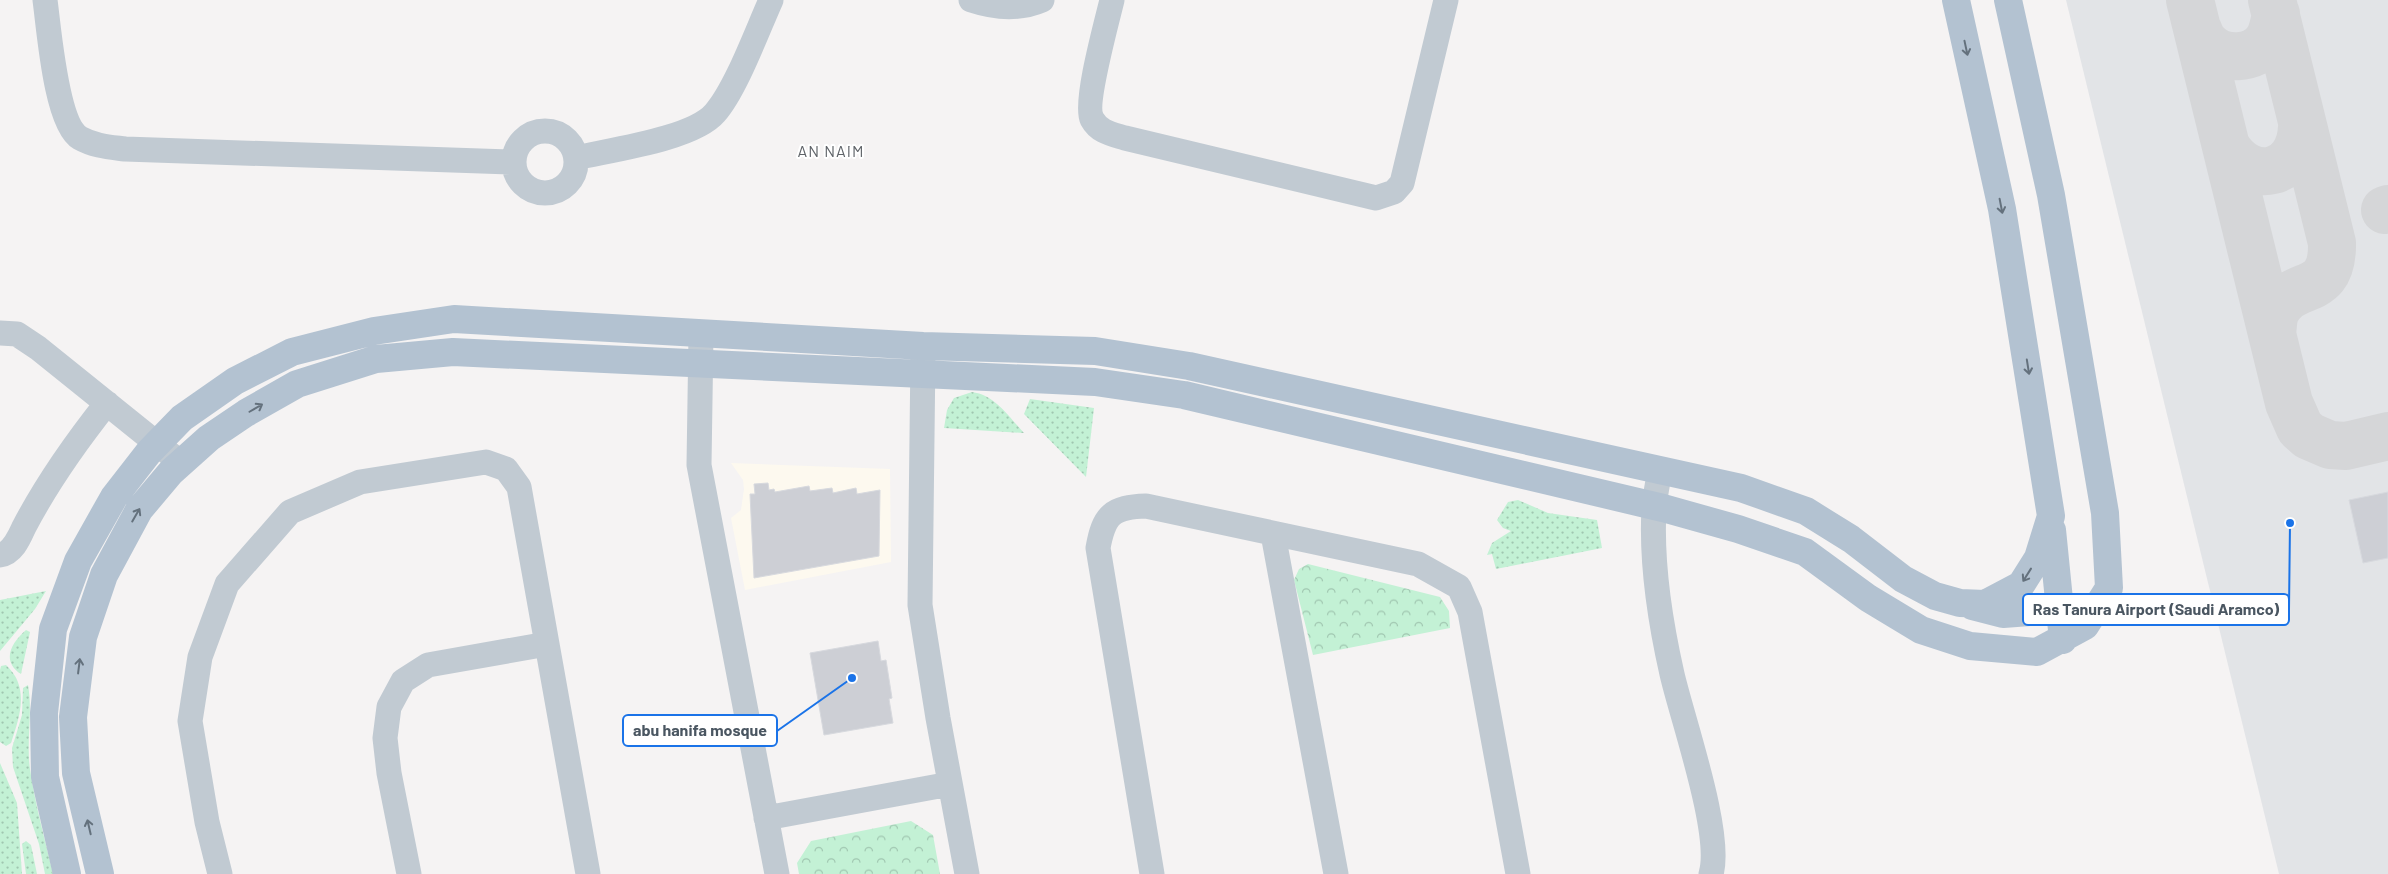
<svg xmlns="http://www.w3.org/2000/svg" width="2388" height="874" font-family="Barlow,sans-serif">
	<style>
		.commercial { fill: #fdf9ef }
		.airport { fill: #e2e4e7 }
		.grass { fill: url(#grass-dots) }
		.forest { fill: url(#forest-crowns) }
		.lines { fill: none; stroke-linecap: round; stroke-linejoin: round }
		.taxiway { stroke: #d5d6d8; stroke-width: 48 }
		.building { fill: #cdcfd5; stroke: #d7d9de }
		.minor { stroke: #c1cad2; stroke-width: 25 }
		.major { stroke: #b3c2d1; stroke-width: 28 }
		.oneway { stroke: #64717d }
		.labels { text-anchor: middle; stroke-width: 4; stroke-linejoin: round; paint-order: stroke }
		.neighbourhood-label { font-size: 16px; letter-spacing: 1px; fill: #5f6368; stroke: #fff }
		.leader { fill: none; stroke: #1a73e8; stroke-width: 2 }
		.callout-dot { fill: #1a73e8; stroke: #fff; stroke-width: 2 }
		.callout { fill: #fff; stroke: #1a73e8; stroke-width: 2 }
		.callout-label { font-size: 16px; text-anchor: middle; font-weight: bold; fill: #4a5661 }
	</style>
	<defs>
		<pattern id="grass-dots" width="8" height="8" patternUnits="userSpaceOnUse" patternTransform="scale(1.25)"><rect width="8" height="8" fill="#c3f1d5"/><path d="M2 2h.1M6 6h.1" fill="none" stroke="#a0c6b0" stroke-width="1.8" stroke-linecap="round"/></pattern>
		<pattern id="forest-crowns" width="20" height="18" patternUnits="userSpaceOnUse" patternTransform="scale(1.25)"><rect width="20" height="18" fill="#c3f1d5"/><path d="M2 6a3 3 0 1 1 6 0M12 15a3 3 0 1 1 6 0" fill="none" stroke="#a0c6b0"/></pattern>
	</defs>
	<rect width="100%" height="100%" fill="#f5f3f3"/>
	<path class="commercial" d="M 731,463 L 890,469 L 891,562 L 745,590 L 731,518 L 741,510 L 744,489 L 743,480 Z"/>
	<path class="airport" d="M 2066,0 L 2388,0 L 2388,874 L 2279,874 Z"/>
	<path class="grass" d="M 972,392 C 995,395 1009,417 1024,433 L 944,428 L 947,410 L 954,398 Z
		M 1030,399 L 1094,408 L 1086,477 L 1024,414 Z
		M 1518,500 L 1548,513 L 1597,520 L 1602,548 L 1496,569 L 1492,554 L 1487,555 L 1492,543 L 1511,531 L 1503,528 L 1497,520 L 1508,502 Z
		M 46,591 L 35,609 L 0,651 L 0,600 Z
		M 26,630 L 30,632 L 21,674 C 1,661 11,643 26,630 Z
		M 6,665 C 30,687 20,716 11,743 L 6,746 L 0,742 L 0,670 L 1,666 Z
		M 28,685 C 33,713 26,741 30,769 C 35,804 45,839 53,874 L 45,874 L 39,844 L 13,767 L 12,748 L 22,715 L 23,688 Z
		M 0,763 L 17,803 L 22,874 L 0,874 Z
		M 26,841 L 31,845 L 37,874 L 26,874 L 22,844 Z"/>
	<path class="forest" d="M 1308,564 L 1440,597 L 1449,611 L 1450,628 L 1313,655 L 1294,580 L 1299,569 Z
		M 911,821 L 933,835 L 940,874 L 799,874 L 797,863 L 811,841 Z"/>
	<g class="lines">
		<path class="taxiway" d="M 2190,0 L 2289,403 L 2300,428 L 2309,436 L 2330,445 L 2346,446 L 2388,436
			M 2198,30 C 2200,35 2202,40 2206,44 C 2221,61 2255,61 2268,40 C 2273,32 2274,23 2276,14
			M 2226,146 C 2250,187 2300,176 2302,127
			M 2385,210 L 2388,209
			M 2272,333 C 2273,327 2273,319 2275,313 C 2292,276 2333,301 2332,243 L 2272,0"/>
	</g>
	<path class="building" d="M 768,483 L 769,490 L 774,489 L 775,492 L 809,486 L 810,491 L 832,488 L 833,493 L 856,488 L 857,494 L 880,490 L 879,556 L 754,578 L 750,494 L 755,494 L 754,484 Z
		M 2388,492 L 2388,558 L 2363,563 L 2349,500 Z
		M 878,641 L 881,661 L 886,660 L 892,698 L 889,699 L 893,723 L 824,735 L 810,653 Z"/>
	<g class="lines">
		<path class="minor" d="M 45,0 C 49,29 56,124 80,138 C 94,146 110,147 125,149 L 513,162
			M 971,0 C 995,8 1019,10 1042,0
			M 1112,0 C 1107,21 1084,104 1092,119 C 1099,132 1112,134 1125,138 L 1376,198 L 1394,192 L 1402,183 L 1446,0
			M514 162a31 31 0 1 1 62 0a31 31 0 1 1-62 0Z
			M 576,158 C 610,150 693,139 715,113 C 736,89 757,31 771,0
			M 0,333 L 17,334 L 38,348 L 181,463
			M 701,334 L 699,465 L 777,874
			M 923,353 L 920,605 L 938,718 L 967,874
			M 1660,470 C 1658,482 1655,495 1654,508 C 1651,561 1660,621 1672,674 C 1682,718 1723,834 1711,874
			M 1273,534 L 1336,874
			M 0,555 C 13,553 19,538 24,527 C 47,483 76,442 107,403
			M 766,818 L 950,784
			M 220,874 L 207,822 L 190,721 L 200,657 L 227,584 L 290,512 L 360,482 L 486,462 L 506,469 L 519,487 L 588,874
			M 409,874 L 389,773 L 385,738 L 389,707 L 403,681 L 428,665 L 547,644
			M 1152,874 L 1098,548 C 1104,515 1112,507 1146,506 L 1418,564 L 1459,587 L 1470,612 L 1518,874"/>
		<path class="major" d="M 2052,530 L 2063,640
			M 1972,606 L 2003,614 L 2059,610
			M 67,874 L 45,777 L 44,713 L 53,629 L 78,561 L 114,497 L 149,452 L 182,418 L 235,381 L 292,352 L 374,331 L 454,319 L 923,346 L 1095,351 L 1189,366 L 1741,488 L 1806,511 L 1851,539 L 1903,579 L 1935,596 L 1960,603 L 1985,604 L 2021,585 L 2038,558 L 2051,516 L 2002,209 L 1956,0
			M 100,874 L 76,773 L 73,717 L 83,637 L 104,575 L 139,510 L 171,472 L 209,438 L 246,413 L 297,384 L 376,359 L 453,352 L 1095,382 L 1184,395 L 1663,508 L 1738,529 L 1805,552 L 1868,598 L 1921,630 L 1970,646 L 2037,652 L 2085,626 L 2109,588 L 2105,513 L 2051,195 L 2008,0"/>
	</g>
	<defs><path id="oneway-shaft" d="M-6 0H5M1.5-3L5.5 0L1.5 3" fill="none" stroke-width="1.6" stroke-linecap="round" stroke-linejoin="round" transform="scale(1.25)"/></defs>
	<g class="oneway">
		<use href="#oneway-shaft" transform="translate(1966 48) rotate(78)"/>
		<use href="#oneway-shaft" transform="translate(2001 206) rotate(79)"/>
		<use href="#oneway-shaft" transform="translate(2028 367) rotate(81)"/>
		<use href="#oneway-shaft" transform="translate(256 408) rotate(-30)"/>
		<use href="#oneway-shaft" transform="translate(136 515) rotate(-60)"/>
		<use href="#oneway-shaft" transform="translate(2027 575) rotate(122)"/>
		<use href="#oneway-shaft" transform="translate(79 666) rotate(-83)"/>
		<use href="#oneway-shaft" transform="translate(89 827) rotate(-103)"/>
	</g>
	<g class="labels">
		<g class="neighbourhood-label">
			<text x="831" y="157">AN NAIM</text>
		</g>
	</g>
	<path class="leader" d="M2290 523L2289 609M852 678L777 731"/>
	<g class="callout-dot">
		<circle cx="2290" cy="523" r="5"/>
		<circle cx="852" cy="678" r="5"/>
	</g>
	<g class="callout">
		<rect x="2023" y="594" width="266" height="31" rx="5"/>
		<rect x="623" y="715" width="154" height="31" rx="5"/>
	</g>
	<g class="callout-label">
		<text x="2156" y="615">Ras Tanura Airport (Saudi Aramco)</text>
		<text x="700" y="736">abu hanifa mosque</text>
	</g>
</svg>
